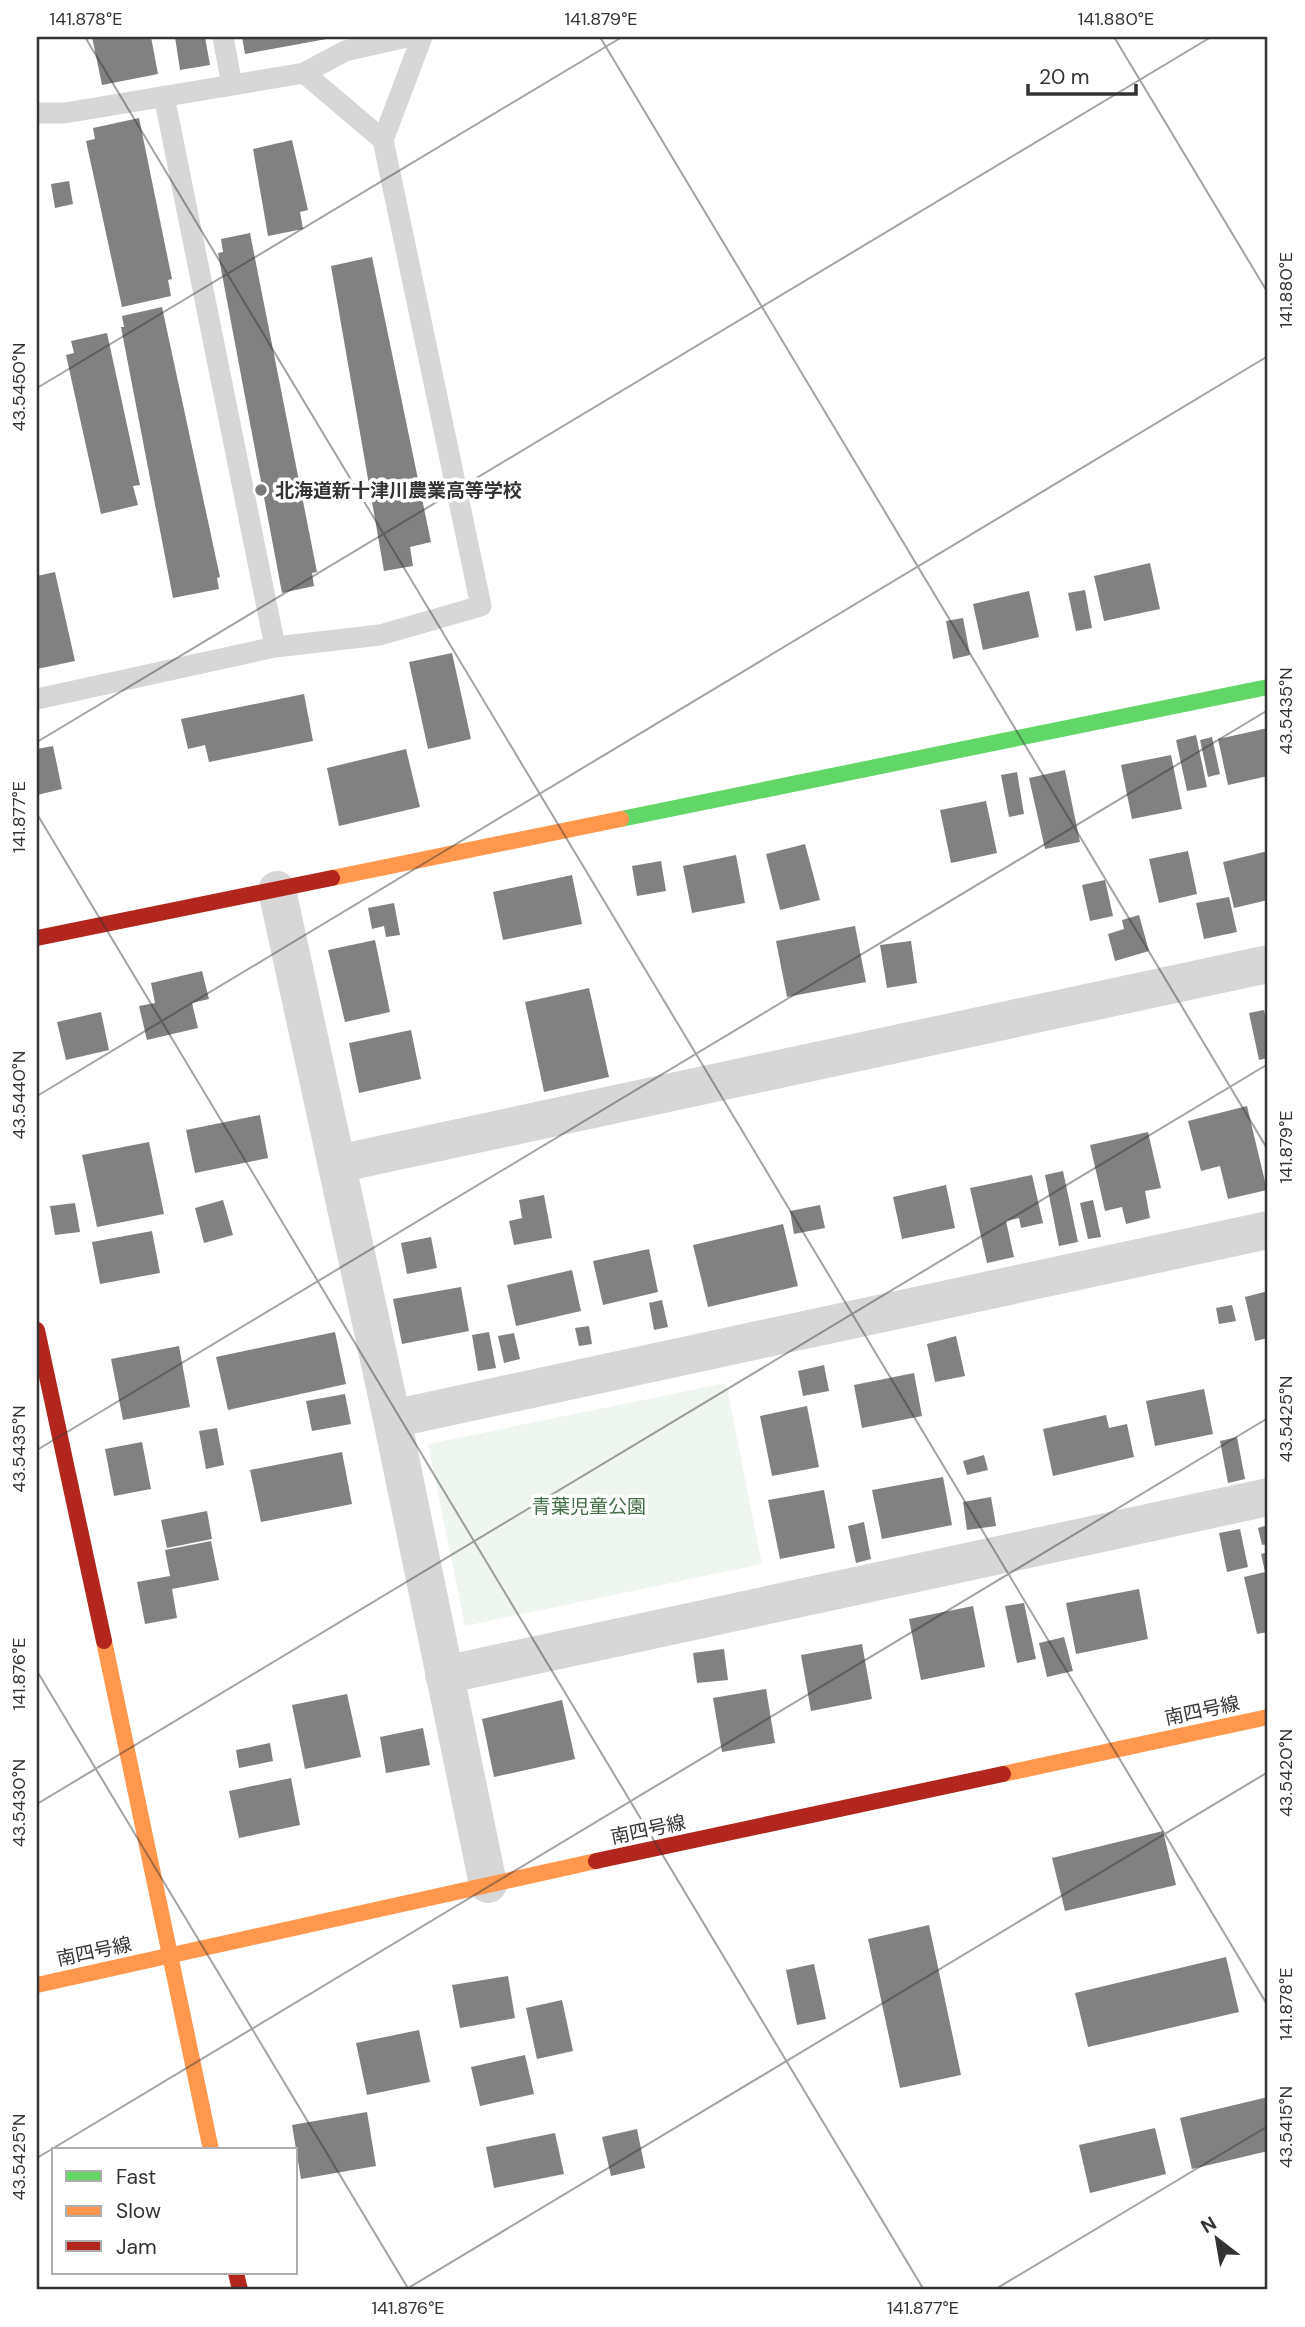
<svg xmlns="http://www.w3.org/2000/svg" width="1305" height="2327" font-family="'DM Sans','Noto Sans JP',sans-serif">
	<style>
		.green { fill: #eff6ef }
		.building { fill: #818181 }
		.lines { fill: none; stroke-linecap: round; stroke-linejoin: round }
		.lane { stroke: #d7d7d7; stroke-width: 21 }
		.street { stroke: #d7d7d7; stroke-width: 38 }
		.fast { stroke: #63d668; stroke-width: 16 }
		.slow { stroke: #ff974d; stroke-width: 16 }
		.jam { stroke: #b3261e; stroke-width: 16 }
		.ticks { fill: none; stroke: #333; stroke-width: 2; stroke-opacity: 0.45 }
		.poi-dot { fill: #7a7a7a; stroke: #fff; stroke-width: 2.5 }
		.labels { text-anchor: middle; stroke-width: 7; stroke-linejoin: round; paint-order: stroke }
		.poi-label { font-size: 19px; font-weight: bold; fill: #333; stroke: #fff; text-anchor: start }
		.park-label { font-size: 19px; fill: #416d45; stroke: #fff }
		.street-label { font-size: 19px; fill: #333; stroke: #fff }
		.neatline { fill: none; stroke: #333; stroke-width: 2.5 }
		.ticks-label { font-size: 18px; text-anchor: middle; fill: #333 }
	</style>
	<rect width="100%" height="100%" fill="#fff"/>
	<path class="green" d="M 726,1383 L 762,1564 L 465,1626 L 428,1444 Z"/>
	<path class="building" d="M 92,37 L 151,37 L 158,74 L 102,85 Z
		M 175,37 L 205,37 L 210,65 L 180,70 Z
		M 242,37 L 332,37 L 332,38 L 245,54 Z
		M 139,118 L 172,279 L 168,280 L 171,296 L 122,307 L 86,141 L 95,139 L 93,128 Z
		M 292,140 L 308,210 L 300,212 L 303,229 L 268,236 L 253,149 Z
		M 69,181 L 73,204 L 55,208 L 51,184 Z
		M 250,233 L 317,572 L 312,573 L 314,586 L 282,593 L 218,253 L 223,252 L 221,239 Z
		M 372,257 L 431,542 L 410,547 L 413,566 L 384,571 L 331,266 Z
		M 162,307 L 220,577 L 217,578 L 219,589 L 173,598 L 121,327 L 124,327 L 122,316 Z
		M 107,333 L 140,485 L 133,486 L 138,505 L 101,514 L 66,355 L 74,353 L 71,341 Z
		M 1150,563 L 1160,609 L 1104,621 L 1094,576 Z
		M 55,572 L 75,661 L 37,669 L 37,576 Z
		M 1085,590 L 1092,628 L 1076,631 L 1068,593 Z
		M 1029,591 L 1039,637 L 983,650 L 973,604 Z
		M 963,618 L 970,655 L 953,659 L 946,621 Z
		M 452,653 L 471,739 L 428,749 L 409,662 Z
		M 304,694 L 313,741 L 209,762 L 205,745 L 188,749 L 181,719 Z
		M 1268,728 L 1268,776 L 1228,785 L 1218,739 Z
		M 1196,735 L 1207,787 L 1187,791 L 1176,740 Z
		M 1212,737 L 1220,774 L 1208,777 L 1200,740 Z
		M 53,746 L 62,789 L 37,795 L 37,749 Z
		M 406,749 L 420,807 L 339,826 L 327,768 Z
		M 1171,755 L 1182,809 L 1132,819 L 1121,765 Z
		M 1065,770 L 1080,842 L 1045,849 L 1029,778 Z
		M 1017,772 L 1024,814 L 1009,817 L 1001,775 Z
		M 986,801 L 997,853 L 951,863 L 940,810 Z
		M 805,844 L 820,900 L 780,910 L 766,854 Z
		M 1188,851 L 1197,894 L 1159,903 L 1149,859 Z
		M 1268,851 L 1268,900 L 1234,908 L 1223,862 Z
		M 736,855 L 745,903 L 692,913 L 683,866 Z
		M 661,861 L 666,891 L 637,896 L 632,866 Z
		M 572,875 L 582,924 L 503,940 L 493,892 Z
		M 1105,880 L 1113,916 L 1090,921 L 1082,885 Z
		M 1229,897 L 1237,932 L 1204,939 L 1196,903 Z
		M 394,903 L 400,935 L 386,937 L 384,926 L 372,929 L 368,908 Z
		M 1139,915 L 1149,951 L 1115,961 L 1108,934 L 1124,929 L 1122,920 Z
		M 855,926 L 866,982 L 787,997 L 776,941 Z
		M 375,940 L 390,1012 L 345,1022 L 328,950 Z
		M 911,941 L 917,983 L 887,988 L 880,945 Z
		M 202,971 L 209,999 L 192,1003 L 198,1028 L 147,1040 L 139,1006 L 155,1003 L 151,983 Z
		M 589,988 L 609,1077 L 544,1092 L 525,1002 Z
		M 1264,1010 L 1268,1027 L 1268,1058 L 1259,1060 L 1249,1013 Z
		M 101,1012 L 109,1050 L 66,1060 L 57,1022 Z
		M 411,1030 L 421,1079 L 359,1093 L 349,1043 Z
		M 1247,1106 L 1267,1190 L 1228,1199 L 1220,1166 L 1201,1171 L 1188,1121 Z
		M 260,1115 L 268,1158 L 195,1173 L 186,1130 Z
		M 1148,1132 L 1161,1188 L 1145,1191 L 1150,1218 L 1126,1224 L 1122,1207 L 1105,1211 L 1090,1145 Z
		M 149,1142 L 164,1214 L 97,1227 L 82,1155 Z
		M 1063,1171 L 1078,1242 L 1059,1246 L 1045,1175 Z
		M 1032,1175 L 1043,1223 L 1021,1228 L 1019,1218 L 1006,1221 L 1014,1257 L 987,1263 L 970,1188 Z
		M 946,1185 L 955,1228 L 902,1239 L 893,1197 Z
		M 544,1195 L 552,1238 L 514,1245 L 509,1221 L 522,1218 L 519,1200 Z
		M 223,1200 L 233,1235 L 204,1243 L 195,1208 Z
		M 1093,1200 L 1101,1237 L 1088,1239 L 1080,1203 Z
		M 75,1203 L 80,1232 L 55,1235 L 50,1206 Z
		M 820,1205 L 825,1228 L 794,1234 L 790,1211 Z
		M 783,1224 L 798,1286 L 708,1307 L 693,1245 Z
		M 152,1231 L 160,1273 L 100,1284 L 92,1242 Z
		M 431,1237 L 437,1268 L 407,1274 L 401,1243 Z
		M 649,1249 L 658,1292 L 603,1305 L 593,1261 Z
		M 572,1270 L 581,1311 L 516,1326 L 507,1285 Z
		M 461,1287 L 469,1331 L 402,1344 L 393,1299 Z
		M 1268,1291 L 1268,1338 L 1255,1341 L 1245,1297 Z
		M 662,1300 L 668,1327 L 654,1330 L 649,1303 Z
		M 1232,1305 L 1236,1321 L 1219,1324 L 1216,1308 Z
		M 589,1326 L 592,1344 L 579,1346 L 575,1328 Z
		M 335,1332 L 346,1384 L 228,1410 L 216,1357 Z
		M 489,1332 L 496,1368 L 478,1371 L 472,1335 Z
		M 514,1333 L 520,1359 L 504,1363 L 498,1336 Z
		M 956,1336 L 965,1376 L 935,1382 L 927,1344 Z
		M 179,1346 L 190,1407 L 123,1420 L 111,1359 Z
		M 824,1365 L 829,1391 L 803,1396 L 798,1371 Z
		M 914,1373 L 922,1416 L 862,1428 L 854,1385 Z
		M 1204,1389 L 1213,1434 L 1155,1446 L 1146,1401 Z
		M 345,1394 L 351,1424 L 312,1431 L 306,1401 Z
		M 807,1406 L 819,1467 L 772,1476 L 760,1416 Z
		M 1106,1415 L 1109,1428 L 1127,1424 L 1134,1457 L 1053,1476 L 1043,1429 Z
		M 217,1428 L 224,1465 L 206,1469 L 199,1431 Z
		M 1237,1437 L 1245,1479 L 1228,1483 L 1220,1441 Z
		M 142,1442 L 151,1489 L 114,1496 L 105,1449 Z
		M 342,1452 L 352,1504 L 261,1522 L 250,1470 Z
		M 984,1455 L 988,1470 L 967,1475 L 963,1461 Z
		M 943,1477 L 952,1525 L 882,1539 L 872,1490 Z
		M 824,1490 L 835,1548 L 780,1559 L 768,1500 Z
		M 991,1497 L 996,1526 L 967,1530 L 963,1502 Z
		M 207,1511 L 212,1539 L 167,1548 L 161,1520 Z
		M 864,1522 L 871,1559 L 856,1563 L 848,1526 Z
		M 1268,1525 L 1268,1544 L 1262,1545 L 1258,1528 Z
		M 1240,1529 L 1248,1567 L 1227,1572 L 1219,1533 Z
		M 211,1541 L 219,1580 L 172,1589 L 177,1618 L 145,1624 L 137,1582 L 170,1576 L 165,1550 Z
		M 1268,1552 L 1268,1632 L 1257,1634 L 1244,1577 L 1265,1572 L 1261,1554 Z
		M 1139,1589 L 1148,1639 L 1076,1654 L 1066,1603 Z
		M 1024,1603 L 1036,1659 L 1017,1663 L 1005,1606 Z
		M 973,1606 L 985,1667 L 921,1680 L 909,1619 Z
		M 1064,1637 L 1073,1671 L 1047,1677 L 1039,1643 Z
		M 862,1644 L 872,1699 L 811,1711 L 801,1655 Z
		M 724,1649 L 728,1680 L 697,1683 L 693,1653 Z
		M 766,1689 L 775,1743 L 722,1752 L 713,1698 Z
		M 347,1694 L 361,1757 L 305,1769 L 292,1705 Z
		M 562,1700 L 575,1759 L 494,1777 L 482,1719 Z
		M 423,1728 L 430,1765 L 386,1773 L 380,1737 Z
		M 270,1743 L 273,1761 L 239,1768 L 236,1750 Z
		M 291,1778 L 300,1825 L 239,1838 L 229,1791 Z
		M 1163,1831 L 1176,1885 L 1065,1911 L 1052,1858 Z
		M 929,1925 L 961,2075 L 900,2088 L 868,1939 Z
		M 1226,1957 L 1239,2012 L 1088,2047 L 1075,1993 Z
		M 814,1964 L 826,2019 L 797,2025 L 786,1970 Z
		M 508,1976 L 515,2018 L 460,2028 L 452,1985 Z
		M 562,2000 L 573,2051 L 537,2059 L 526,2008 Z
		M 419,2030 L 430,2082 L 367,2095 L 356,2043 Z
		M 525,2055 L 534,2094 L 480,2106 L 471,2067 Z
		M 1268,2097 L 1268,2151 L 1192,2169 L 1180,2118 Z
		M 367,2112 L 376,2166 L 301,2179 L 292,2125 Z
		M 1155,2128 L 1166,2174 L 1090,2193 L 1079,2145 Z
		M 637,2129 L 645,2168 L 611,2176 L 602,2137 Z
		M 555,2133 L 564,2174 L 494,2188 L 486,2147 Z"/>
	<g class="lines">
		<path class="lane" d="M 223,37 L 232,85
			M 164,96 L 275,647
			M 37,113 L 65,113 L 304,73 L 345,51 L 407,37
			M 383,140 L 422,37
			M 37,699 L 275,647 L 380,635 L 481,606 L 383,140 L 304,73"/>
		<path class="street" d="M 277,890 L 392,1419 L 488,1884
			M 337,1164 L 1268,964
			M 392,1419 L 1268,1230
			M 444,1675 L 1268,1497"/>
		<path class="fast" d="M 621,819 L 1268,687"/>
		<path class="slow" d="M 332,878 L 621,819
			M 104,1641 L 211,2150
			M 1003,1774 L 1268,1717
			M 37,1985 L 596,1861"/>
		<path class="jam" d="M 37,938 L 332,878
			M 37,1330 L 104,1641
			M 596,1861 L 1003,1774
			M 236,2273 L 240,2290"/>
	</g>
	<path class="ticks" d="M 85,37 L 1268,2006M 600,37 L 1268,1150M 1114,37 L 1268,293M 37,388 L 622,37M 37,742 L 1211,37M 37,814 L 924,2290M 37,1096 L 1268,356M 37,1450 L 1268,710M 37,1671 L 409,2290M 37,1804 L 1268,1064M 37,2158 L 1268,1418M 405,2290 L 1268,1772M 994,2290 L 1268,2126"/>
	<circle class="poi-dot" cx="261" cy="490" r="7"/>
	<g class="labels">
		<g class="poi-label">
			<text x="275" y="497">北海道新十津川農業高等学校</text>
		</g>
		<g class="park-label">
			<text x="589" y="1513">青葉児童公園</text>
		</g>
		<g class="street-label">
			<text transform="translate(1202 1710) rotate(-12)" y="7">南四号線</text>
			<text transform="translate(648 1829) rotate(-12)" y="7">南四号線</text>
			<text transform="translate(94 1951) rotate(-12)" y="7">南四号線</text>
		</g>
	</g>
	<rect width="1305" height="2327" fill="none" stroke="#ffffff" stroke-width="77"/>
	<rect x="52" y="2148" width="245" height="126" fill="#ffffff" stroke="#adadad" stroke-width="2"/>
	<rect x="66" y="2171" width="35" height="10" fill="#63d668" stroke="#adadad" stroke-width="2"/>
	<text x="116" y="2184" font-size="21" fill="#333333">Fast</text>
	<rect x="66" y="2206" width="35" height="10" fill="#ff974d" stroke="#adadad" stroke-width="2"/>
	<text x="116" y="2218" font-size="21" fill="#333333">Slow</text>
	<rect x="66" y="2241" width="35" height="10" fill="#b3261e" stroke="#adadad" stroke-width="2"/>
	<text x="116" y="2254" font-size="21" fill="#333333">Jam</text>
	<g transform="translate(1217 2239) rotate(329)" stroke="#ffffff" stroke-width="5" paint-order="stroke">
	<path d="M0-5L12 26L0 18L-12 26Z" fill="#333333"/>
	<text y="-10" font-size="19" font-weight="bold" text-anchor="middle" fill="#333333">N</text>
	</g>
	<path d="M1028 84v10h108v-10" fill="none" stroke="#333333" stroke-width="3.5"/>
	<text x="1039" y="84" font-size="21" fill="#333333" stroke="#ffffff" stroke-width="5" paint-order="stroke">20 m</text>
	<rect x="38" y="38" width="1228" height="2250" class="neatline"/>
	<g class="ticks-label">
		<text x="86" y="25">141.878°E</text>
		<text x="601" y="25">141.879°E</text>
		<text x="1116" y="25">141.880°E</text>
		<text transform="translate(1286 290) rotate(-90)" y="6">141.880°E</text>
		<text transform="translate(19 387) rotate(-90)" y="6">43.5450°N</text>
		<text transform="translate(1286 711) rotate(-90)" y="6">43.5435°N</text>
		<text transform="translate(19 817) rotate(-90)" y="6">141.877°E</text>
		<text transform="translate(19 1095) rotate(-90)" y="6">43.5440°N</text>
		<text transform="translate(1286 1147) rotate(-90)" y="6">141.879°E</text>
		<text transform="translate(1286 1419) rotate(-90)" y="6">43.5425°N</text>
		<text transform="translate(19 1449) rotate(-90)" y="6">43.5435°N</text>
		<text transform="translate(19 1674) rotate(-90)" y="6">141.876°E</text>
		<text transform="translate(1286 1773) rotate(-90)" y="6">43.5420°N</text>
		<text transform="translate(19 1803) rotate(-90)" y="6">43.5430°N</text>
		<text transform="translate(1286 2004) rotate(-90)" y="6">141.878°E</text>
		<text transform="translate(1286 2127) rotate(-90)" y="6">43.5415°N</text>
		<text transform="translate(19 2157) rotate(-90)" y="6">43.5425°N</text>
		<text x="408" y="2314">141.876°E</text>
		<text x="923" y="2314">141.877°E</text>
	</g>
</svg>
